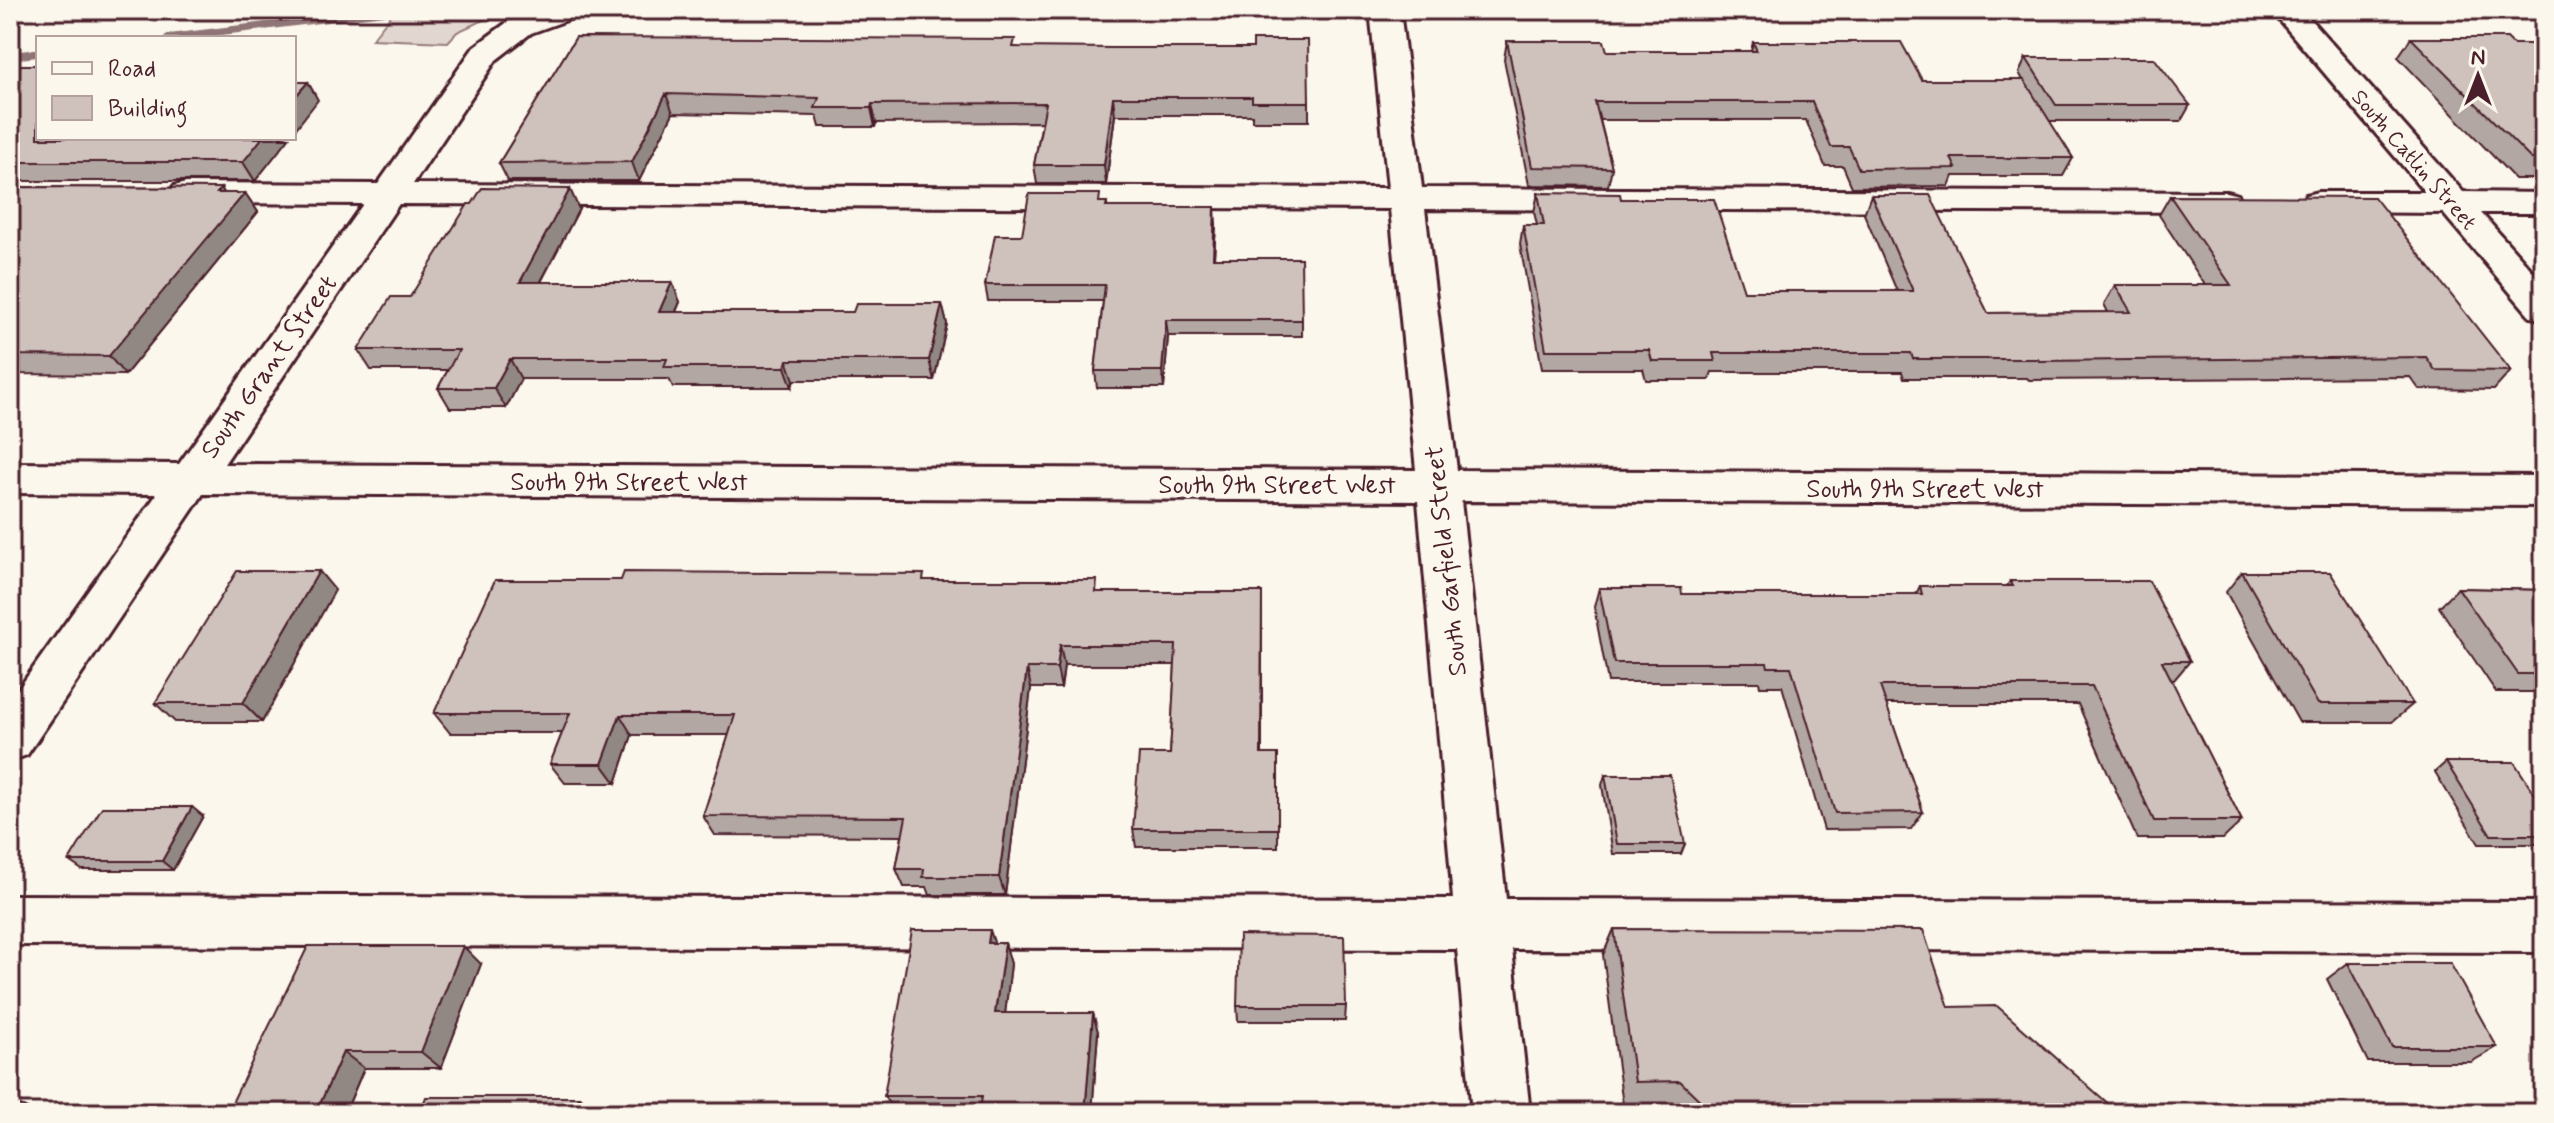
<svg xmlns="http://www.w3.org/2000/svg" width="2554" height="1123" font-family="Mynerve,sans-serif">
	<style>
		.green { fill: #e2d7d0; stroke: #967b7e; stroke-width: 2 }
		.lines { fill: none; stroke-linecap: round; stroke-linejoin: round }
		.stream { fill: #907477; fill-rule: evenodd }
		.minor-casing { stroke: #4a1f2b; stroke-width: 6 }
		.minor { fill: #fbf7ec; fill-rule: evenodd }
		.wall { fill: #b2a7a2; stroke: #4a1f2b; stroke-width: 2 }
		.shaded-wall { fill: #918884; stroke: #4a1f2b; stroke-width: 2 }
		.building { fill: #cfc2bc; stroke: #4a1f2b; stroke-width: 2 }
		.labels { text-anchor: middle; stroke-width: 8; stroke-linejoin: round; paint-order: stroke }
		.far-street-label { font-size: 22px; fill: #4a1f2b; stroke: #fbf7ec }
		.street-label { font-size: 26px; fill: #4a1f2b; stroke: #fbf7ec }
	</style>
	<rect width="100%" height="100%" fill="#fbf7ec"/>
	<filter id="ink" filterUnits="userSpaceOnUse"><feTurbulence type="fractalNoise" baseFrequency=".0125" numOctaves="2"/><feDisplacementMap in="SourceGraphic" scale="16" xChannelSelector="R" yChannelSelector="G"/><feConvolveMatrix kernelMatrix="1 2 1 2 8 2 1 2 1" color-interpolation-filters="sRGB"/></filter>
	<g filter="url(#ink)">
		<path class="green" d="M 395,10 L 505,10 L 457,32 L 448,42 L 372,39 Z"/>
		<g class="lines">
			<path class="stream" d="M 363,10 L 398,10 L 392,14 L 198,38 L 163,38 L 169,34 Z
				M 38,49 L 38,57 L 10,60 L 10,52 Z"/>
			<g class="minor-casing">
				<path id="minor" d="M 540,10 L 583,10 L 578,16 L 531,33 L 496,60 L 413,184 L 1388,188 L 1370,10 L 1400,10 L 1422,188 L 2226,192 L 2238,195 L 2243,202 L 2238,209 L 2226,212 L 1425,209 L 1457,470 L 2544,476 L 2544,506 L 1461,501 L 1506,899 L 2544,902 L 2544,952 L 1512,949 L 1530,1113 L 1472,1113 L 1457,949 L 10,945 L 10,895 L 1453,899 L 1418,501 L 203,494 L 27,755 L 10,761 L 10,701 L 157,494 L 10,493 L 10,463 L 179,464 L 363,204 L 186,203 L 174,200 L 169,193 L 174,186 L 186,183 L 378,184 L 474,47 L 509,21 ZM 399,204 L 1390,209 L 1416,470 L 224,464 Z
					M 2271,10 L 2302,10 L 2463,192 L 2544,193 L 2544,213 L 2481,213 L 2544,284 L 2544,320 L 2531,317 L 2443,213 L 2318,212 L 2306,209 L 2301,202 L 2306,195 L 2318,192 L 2425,192 Z"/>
			</g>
			<use href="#minor" class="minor"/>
		</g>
		<path class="wall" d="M 576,37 L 1016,47 L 1309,102 L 1309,121 L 1252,121 L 1252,115 L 1115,115 L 1106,184 L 1037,184 L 1034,165 L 1042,122 L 876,123 L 875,127 L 820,127 L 817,116 L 673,113 L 639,181 L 508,181 L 499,163 Z
			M 2411,38 L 2513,44 L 2544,44 L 2544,179 L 2515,179 L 2398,57 Z
			M 1507,41 L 1607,51 L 1751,51 L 1753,42 L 1922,80 L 2023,80 L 2019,73 L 2026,58 L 2190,105 L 2181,121 L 2049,121 L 2073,158 L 2063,176 L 1953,176 L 1949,186 L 1852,187 L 1843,166 L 1825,166 L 1806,120 L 1600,120 L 1612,168 L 1608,186 L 1529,185 L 1504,59 Z
			M 10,75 L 289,138 L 255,181 L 10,181 Z
			M 10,187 L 221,188 L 224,193 L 245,193 L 258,212 L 125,375 L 10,374 Z
			M 1538,193 L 1621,199 L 1744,291 L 1897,291 L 1864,214 L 1871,195 L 1988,313 L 2108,312 L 2104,304 L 2115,285 L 2205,285 L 2159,215 L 2170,196 L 2511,371 L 2494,390 L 2419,389 L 2410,377 L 2029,380 L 2027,378 L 1904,378 L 1902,372 L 1712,372 L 1709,380 L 1646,380 L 1643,369 L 1542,369 L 1520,244 L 1523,225 L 1537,225 L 1534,212 Z
			M 1101,202 L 1107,202 L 1107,207 L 1216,224 L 1214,258 L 1302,320 L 1302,336 L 1168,336 L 1164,388 L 1097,388 L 1095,371 L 1103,301 L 988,301 L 985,285 L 1022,235 Z
			M 579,209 L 541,282 L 672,282 L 680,302 L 676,312 L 853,312 L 942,304 L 947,324 L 934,380 L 794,380 L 792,387 L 673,387 L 669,379 L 521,379 L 506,408 L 450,408 L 438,388 L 448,370 L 371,370 L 358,350 L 410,297 Z
			M 2242,572 L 2413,704 L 2392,722 L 2299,722 L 2226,592 Z
			M 926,580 L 1099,592 L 1262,592 L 1262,754 L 1278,754 L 1278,847 L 1136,847 L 1133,829 L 1170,754 L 1175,665 L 1064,665 L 1061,688 L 1031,688 L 1005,895 L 930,895 L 927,887 L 904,887 L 896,869 L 902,836 L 715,835 L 703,816 L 729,735 L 632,735 L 616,783 L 565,783 L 550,764 L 562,733 L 450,733 L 434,713 Z
			M 2010,581 L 2190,661 L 2174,680 L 2171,680 L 2242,821 L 2223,839 L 2137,839 L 2078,704 L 1886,704 L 1923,812 L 1911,829 L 1824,830 L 1782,686 L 1760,686 L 1759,682 L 1608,682 L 1594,607 L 1599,588 L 1682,594 L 1916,594 L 1920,586 L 2007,586 Z
			M 2458,588 L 2544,590 L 2544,692 L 2496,692 L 2439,607 Z
			M 335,590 L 262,722 L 175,722 L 155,703 Z
			M 2446,762 L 2544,808 L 2544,844 L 2479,844 L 2435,772 Z
			M 1605,775 L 1685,844 L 1681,854 L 1613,854 L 1602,785 Z
			M 203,816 L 173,870 L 82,870 L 69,861 Z
			M 1614,929 L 1949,1007 L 2119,1113 L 1675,1113 L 1666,1104 L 1623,1105 L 1603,955 Z
			M 995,943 L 1005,943 L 1011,964 L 1005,1013 L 1093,1013 L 1098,1032 L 1092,1113 L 895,1113 L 884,1096 Z
			M 2348,963 L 2497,1047 L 2471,1062 L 2368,1062 L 2327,979 Z
			M 481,964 L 441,1068 L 364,1068 L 345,1113 L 227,1113 Z
			M 1237,1006 L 1346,1006 L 1345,1021 L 1238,1021 Z"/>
		<path class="shaded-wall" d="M 308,82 L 318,100 L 294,131 L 294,98 Z
			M 666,94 L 673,113 L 639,181 L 632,162 Z
			M 1113,97 L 1115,115 L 1106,184 L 1104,165 Z
			M 872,104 L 876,123 L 875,127 L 871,108 Z
			M 262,138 L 289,138 L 255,181 L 243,162 Z
			M 221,188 L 233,207 L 245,193 L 258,212 L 125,375 L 109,356 Z
			M 570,189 L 579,209 L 530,302 L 520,282 Z
			M 1215,207 L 1216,224 L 1213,274 L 1213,258 Z
			M 672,282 L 680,302 L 667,332 L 659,312 Z
			M 942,304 L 947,324 L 934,380 L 929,360 Z
			M 1166,320 L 1168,336 L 1164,388 L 1162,371 Z
			M 510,359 L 521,379 L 506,408 L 494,388 Z
			M 787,360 L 794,380 L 792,387 L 785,367 Z
			M 319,571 L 335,590 L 262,722 L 243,703 Z
			M 1060,645 L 1064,665 L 1061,688 L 1057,668 Z
			M 1027,668 L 1031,688 L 1005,895 L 999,877 Z
			M 620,715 L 632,735 L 616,783 L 602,764 Z
			M 192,807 L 203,816 L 173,870 L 162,861 Z
			M 990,930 L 997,951 L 988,943 Z
			M 1005,943 L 1011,964 L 1003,1032 L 995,1013 Z
			M 463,946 L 481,964 L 441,1068 L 421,1052 Z
			M 1093,1013 L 1098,1032 L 1092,1113 L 1085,1113 Z
			M 343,1052 L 364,1068 L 345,1113 L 316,1113 Z
			M 580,1097 L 597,1112 L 597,1113 L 575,1113 Z
			M 11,1101 L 35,1113 L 10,1113 L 10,1104 Z"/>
		<path class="building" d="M 576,37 L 1015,39 L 1013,47 L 1113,48 L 1253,48 L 1253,40 L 1308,40 L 1309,102 L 1252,102 L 1252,97 L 1113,97 L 1104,165 L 1034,165 L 1046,103 L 872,104 L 871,108 L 815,108 L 819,98 L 666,94 L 632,162 L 499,163 Z
			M 2411,38 L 2507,38 L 2513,44 L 2544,44 L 2544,159 L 2531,159 Z
			M 1507,41 L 1604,41 L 1607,51 L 1757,51 L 1753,42 L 1901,42 L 1922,80 L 2024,80 L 2073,158 L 1951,158 L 1956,168 L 1859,169 L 1849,147 L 1831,147 L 1812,102 L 1595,102 L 1612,168 L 1532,167 Z
			M 2026,58 L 2154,58 L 2190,105 L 2056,105 Z
			M 21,65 L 38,65 L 38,138 L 262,138 L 243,162 L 10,162 L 10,75 Z
			M 294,82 L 308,82 L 294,98 Z
			M 10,187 L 221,188 L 217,193 L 245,193 L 109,356 L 10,355 Z
			M 482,188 L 570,189 L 520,282 L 672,282 L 659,312 L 853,312 L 856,304 L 942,304 L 929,360 L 787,360 L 785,367 L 664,367 L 667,359 L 510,359 L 494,388 L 438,388 L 459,350 L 358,350 L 391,297 L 410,297 L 468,204 L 472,204 Z
			M 1538,193 L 1620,194 L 1621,199 L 1714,199 L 1744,291 L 1913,291 L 1871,195 L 1930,195 L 1988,313 L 2131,312 L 2115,285 L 2231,285 L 2170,196 L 2374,197 L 2511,371 L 2435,370 L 2426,357 L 2039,361 L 2038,359 L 1913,359 L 1911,353 L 1713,353 L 1715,361 L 1652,361 L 1649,350 L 1546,350 L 1523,225 L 1544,225 Z
			M 1029,194 L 1100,194 L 1099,202 L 1107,202 L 1106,207 L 1215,207 L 1213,258 L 1301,258 L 1302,320 L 1166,320 L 1162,371 L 1095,371 L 1105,285 L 985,285 L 995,235 L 1022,235 Z
			M 237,571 L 319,571 L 243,703 L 155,703 Z
			M 624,572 L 924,574 L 923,580 L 1097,580 L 1096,592 L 1262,592 L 1261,754 L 1278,754 L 1278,829 L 1133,829 L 1139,754 L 1170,754 L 1176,645 L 1060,645 L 1057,668 L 1027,668 L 999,877 L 923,877 L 924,869 L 896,869 L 906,817 L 703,816 L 735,715 L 620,715 L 602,764 L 550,764 L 570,713 L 434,713 L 495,580 L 621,580 Z
			M 2242,572 L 2330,572 L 2413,704 L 2318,704 Z
			M 2010,581 L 2149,581 L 2190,661 L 2162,661 L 2242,821 L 2154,821 L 2092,686 L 1880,686 L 1923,812 L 1835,813 L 1791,667 L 1768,667 L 1767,663 L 1614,663 L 1599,588 L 1681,588 L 1682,594 L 1922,594 L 1920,586 L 2013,586 Z
			M 2458,588 L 2544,590 L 2544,674 L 2518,674 Z
			M 2446,762 L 2514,762 L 2544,808 L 2544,835 L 2491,835 Z
			M 1605,775 L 1670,775 L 1685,844 L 1617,844 Z
			M 102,807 L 192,807 L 162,861 L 69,861 Z
			M 1614,929 L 1923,930 L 1949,1007 L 1997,1006 L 2119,1113 L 1713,1113 L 1680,1081 L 1635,1082 Z
			M 912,930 L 990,930 L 988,943 L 1005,943 L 995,1013 L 1093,1013 L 1085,1113 L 980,1113 L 982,1096 L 884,1096 Z
			M 1239,935 L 1344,936 L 1346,1006 L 1237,1006 Z
			M 308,946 L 463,946 L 421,1052 L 343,1052 L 316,1113 L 227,1113 Z
			M 2348,963 L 2450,963 L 2497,1047 L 2392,1047 Z
			M 426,1097 L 580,1097 L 575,1113 L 420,1113 Z"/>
	</g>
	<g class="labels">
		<g class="far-street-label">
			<text transform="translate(2415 159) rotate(49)" y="8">South Catlin Street</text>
		</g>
		<g class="street-label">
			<text transform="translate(268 366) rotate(-55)" y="9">South Grant Street</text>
			<text x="629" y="490">South 9th Street West</text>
			<text x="1277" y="493">South 9th Street West</text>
			<text x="1925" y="497">South 9th Street West</text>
			<text transform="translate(1445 561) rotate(-96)" y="9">South Garfield Street</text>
		</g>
	</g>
	<rect width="2554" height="1123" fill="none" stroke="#fbf7ec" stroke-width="40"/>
	<rect x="20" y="20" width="2514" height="1083" fill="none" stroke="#4a1f2b" stroke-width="3" filter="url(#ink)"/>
	<rect x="36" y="36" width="260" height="104" fill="#fbf7ec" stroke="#b4a19f" stroke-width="2"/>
	<rect x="52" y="62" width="40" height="12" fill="#fbf7ec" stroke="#b4a19f" stroke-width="2"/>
	<text x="108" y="76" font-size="24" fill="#4a1f2b">Road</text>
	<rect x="52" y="96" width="40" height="24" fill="#cfc2bc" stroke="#b4a19f" stroke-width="2"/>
	<text x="108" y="116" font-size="24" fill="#4a1f2b">Building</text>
	<g transform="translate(2478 76)" stroke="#fbf7ec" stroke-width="6" paint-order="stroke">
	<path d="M0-6L14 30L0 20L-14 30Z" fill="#4a1f2b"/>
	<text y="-12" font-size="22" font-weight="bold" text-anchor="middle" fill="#4a1f2b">N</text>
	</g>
</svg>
